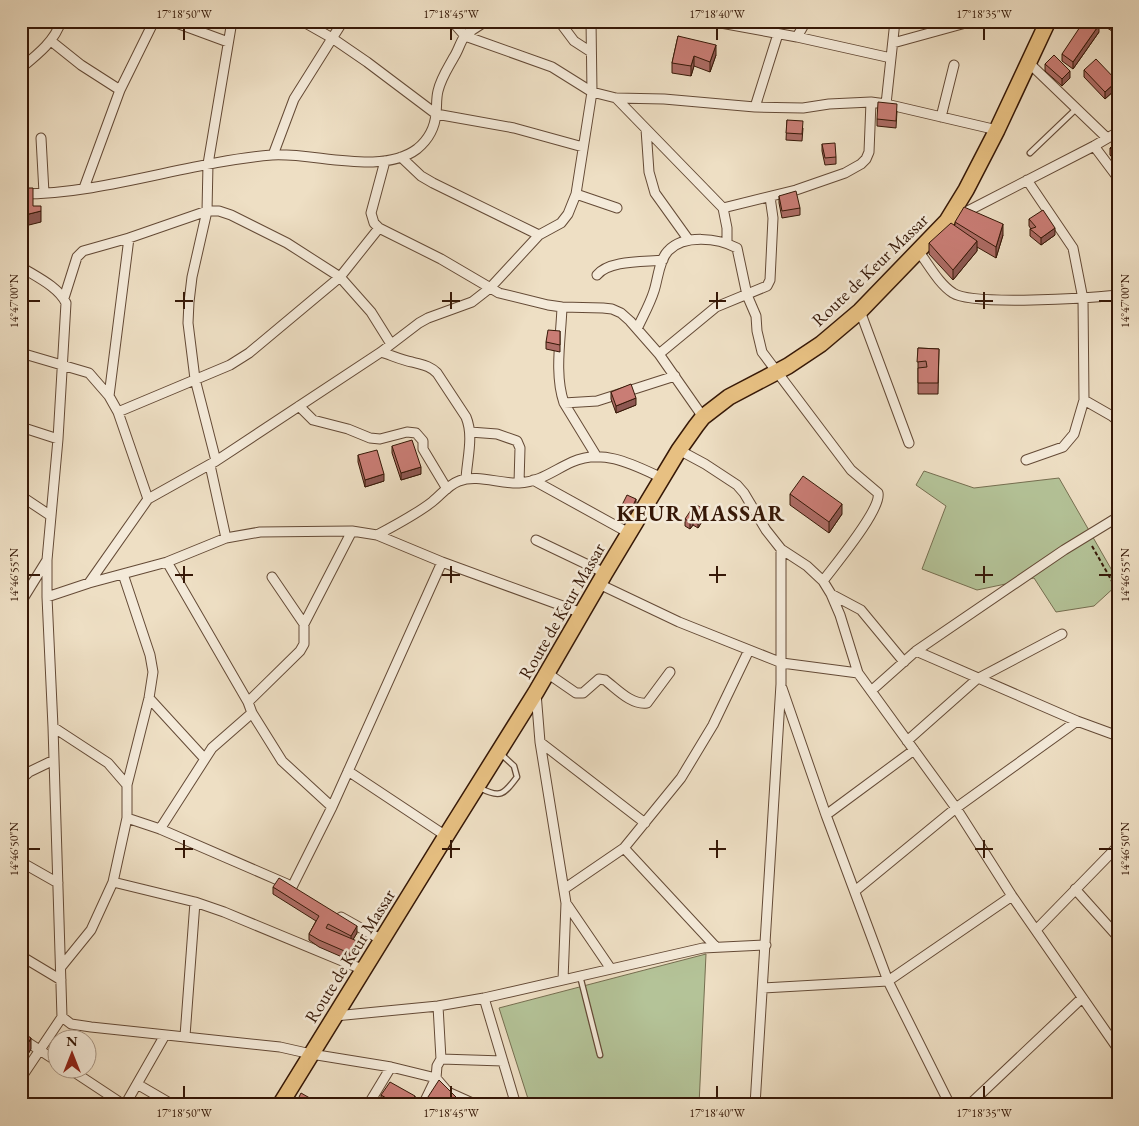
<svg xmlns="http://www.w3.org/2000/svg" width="1139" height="1126" font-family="'EB Garamond',serif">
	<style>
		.green { fill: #b4c398; stroke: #756e50 }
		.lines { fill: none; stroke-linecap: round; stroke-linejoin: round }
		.lane-casing { stroke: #644a36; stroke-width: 7 }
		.street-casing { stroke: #644a36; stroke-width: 11 }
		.primary-casing { stroke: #361807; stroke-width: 18 }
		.path { stroke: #361807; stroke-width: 2; stroke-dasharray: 4 2.5; stroke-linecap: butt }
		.lane { stroke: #f4ead9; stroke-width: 4.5 }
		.street { stroke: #f4ead9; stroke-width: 9 }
		.primary { stroke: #e7c082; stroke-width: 15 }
		.wall { fill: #ad6c65; stroke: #361807 }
		.shaded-wall { fill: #8d5852; stroke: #361807 }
		.building { fill: #c97d75; stroke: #361807 }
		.ticks { fill: none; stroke: #361807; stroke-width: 2 }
		.labels { text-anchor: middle; stroke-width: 5; stroke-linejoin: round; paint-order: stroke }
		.street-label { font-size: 18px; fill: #361807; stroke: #f4ead9 }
		.district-label { font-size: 22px; font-weight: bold; letter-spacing: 1px; fill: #361807; stroke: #f4ead9 }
		.neatline { fill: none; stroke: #361807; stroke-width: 2 }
		.ticks-label { font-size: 12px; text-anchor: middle; fill: #361807 }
	</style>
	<rect width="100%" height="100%" fill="#eedfc4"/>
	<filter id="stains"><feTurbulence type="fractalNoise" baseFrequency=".004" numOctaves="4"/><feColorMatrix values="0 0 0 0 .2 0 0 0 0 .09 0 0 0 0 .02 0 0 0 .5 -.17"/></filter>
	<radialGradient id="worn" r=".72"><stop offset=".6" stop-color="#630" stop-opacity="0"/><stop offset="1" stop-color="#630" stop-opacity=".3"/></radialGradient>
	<path class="green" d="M 924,471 L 974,488 L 1059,478 L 1118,581 L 1118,584 L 1094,606 L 1056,612 L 1034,578 L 977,590 L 922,569 L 946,506 L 916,485 Z
		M 706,954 L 699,1105 L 530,1105 L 499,1008 Z"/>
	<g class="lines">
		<g class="lane-casing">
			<path id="lane" d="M 1030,153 L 1076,109
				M 480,788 C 501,799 504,794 517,777 L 514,766 L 501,754
				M 580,976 L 600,1055"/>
		</g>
		<g class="street-casing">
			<path id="street" d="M 171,21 L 228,42
				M 302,21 L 332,38 L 367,62 L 436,114 L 514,128 L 583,147
				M 452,21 L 465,36 L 552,67 L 592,92 L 616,98 L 664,99 L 755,107 L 803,108 L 829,104 L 871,102 L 886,104 L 997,130
				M 559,21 L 574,41 L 591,52
				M 710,21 L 797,37 L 891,58
				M 797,37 L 806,21
				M 51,41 L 81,65 L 120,90
				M 893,43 L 973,21
				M 1029,63 L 1107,138
				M 21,68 C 37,55 55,41 61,21
				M 616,98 L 723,208 L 727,228 L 727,242
				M 886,104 L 895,21
				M 755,107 L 778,34
				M 941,117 L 954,65
				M 646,129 L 649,172 L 655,193 L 688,239
				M 41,138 L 44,193
				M 1094,146 L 1118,178
				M 273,155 L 294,99 L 343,21
				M 401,157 L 421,176 L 433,183 L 539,235
				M 385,161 L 371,213 L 374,223 L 379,228 L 441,259 L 499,293 L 548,305 L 562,307 L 603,308 L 612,309 L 621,313 L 630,321 L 659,354 L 703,417
				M 84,188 L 120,90 L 154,21
				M 21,194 C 105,194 188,162 272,155 C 314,152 381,176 417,149 C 428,140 435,128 436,113 C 437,106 436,99 438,91 C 441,78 448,68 454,57 C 458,51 460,43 464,37 C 469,31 479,26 486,21
				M 576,194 L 617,208
				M 723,208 L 796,190 L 845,173 L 861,164 L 866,159 L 869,152 L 871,102
				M 960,215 L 1094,146 L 1118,132
				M 919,252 C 929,265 939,284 953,293 C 972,306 1090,298 1118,295
				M 21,267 C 35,276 59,287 66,303 L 58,439 L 47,560 L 47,597 L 53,727 L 62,1017 L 71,1024 L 91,1027 L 280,1047 L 311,1054 L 391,1067 L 436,1078 L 448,1092 L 477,1105
				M 597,275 C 609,260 644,262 663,260
				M 64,298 L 77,257 L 83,251 L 129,238 L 207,211 L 219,211 L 231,215 L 287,243 L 340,277 L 371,312 L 391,344
				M 562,307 C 561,338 554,374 564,403 L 597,457
				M 860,311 L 909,443
				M 637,329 C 643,316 650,304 654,291 C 658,279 659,260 668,251 C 684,234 718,238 737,248 L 747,295 L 756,316 L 757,331 L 762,352 L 851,470 L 878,493 C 882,509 834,566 823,581
				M 381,352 C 391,355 401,360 412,362 C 422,365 429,365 437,373 L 466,417 C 474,436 467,459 466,479
				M 21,353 L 89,373 L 109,396 L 118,412 L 148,499
				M 659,354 L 716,307 L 767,286 L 770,280 L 773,218 L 770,197
				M 109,396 L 129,238
				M 1084,400 L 1112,416 L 1118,421
				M 564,403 L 597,401 L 675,376
				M 299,406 L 313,420 L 348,429 L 370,438 L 380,439 L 407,432 L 416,433 L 423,441 L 423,449 L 447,489
				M 118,412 L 230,365 L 249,353 L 340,277 L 379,228
				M 21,427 L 58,439
				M 470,432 L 497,434 L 517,441 L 520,448 L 519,483
				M 679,450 L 705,464 L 737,485 L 744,493 L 766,530 L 781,549 L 781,684 L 755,1105
				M 1026,460 L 1063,447 L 1074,434 L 1084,400 L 1083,299 L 1073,248 L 1027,180
				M 216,461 L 195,379 L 188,323 L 189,302 L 192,277 L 207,211 L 208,164 L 232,21
				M 210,465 L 226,538
				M 1118,467 L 1118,470
				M 533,480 L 629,533
				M 21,496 L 51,516
				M 377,535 C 396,525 415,515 432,502 C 441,495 448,485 459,481 C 477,474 500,484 519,483 C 540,482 554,470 572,462 C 603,448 634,465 662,478
				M 536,540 L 605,573
				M 781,549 L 807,566 L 823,581 L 831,594 L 840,615 L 858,673 L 956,808 L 1012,896 L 1118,1049
				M 167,562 L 248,702 L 252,713 L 282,761 L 332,807
				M 272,577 L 304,624 L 352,531
				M 89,583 L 148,499 L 216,461 L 381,352 L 419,323 L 428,318 L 472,302 L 490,288 L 539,235 L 561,223 L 568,214 L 576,194 L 592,92 L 591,21
				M 599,584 L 679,622 L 782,663 L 858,673
				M 1117,592 L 1118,592
				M 831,594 L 861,610 L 904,662
				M 47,597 L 89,583 L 167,562 L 226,538 L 260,532 L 352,531 L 377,535 L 442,562 L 582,613
				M 21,602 L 47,560
				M 916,651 L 1077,721 L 1118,736
				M 547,673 L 576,693 L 583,693 L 599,679 L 605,680 C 617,689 631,705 647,703 L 670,672
				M 782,688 L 826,815 L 888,981 L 950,1105
				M 871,691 L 916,651 L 1064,550 L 1118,517
				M 536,693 L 540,742 L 566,903 L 563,980
				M 149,698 L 204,758
				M 248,702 L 300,651 L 304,644 L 304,624
				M 53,727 L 108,763 L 127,785
				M 907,741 L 977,679 L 1062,634
				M 540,742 L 645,823
				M 348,771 L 446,836
				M 21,779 L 29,772 L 54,760
				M 826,815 L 914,750
				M 127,818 L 160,829 L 287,884
				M 160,829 L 212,748 L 252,713
				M 624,848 L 715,946
				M 21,862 L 58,883
				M 113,882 L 195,902 L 224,912 L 364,970
				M 292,887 L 332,807 L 442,562
				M 564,889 L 624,848 L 681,778 L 713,725 L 749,650
				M 1075,889 L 1118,937
				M 855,891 L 956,808 L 1077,721
				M 566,903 L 611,969
				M 341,917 L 382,940
				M 1036,930 L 1118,846
				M 21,956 L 61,980
				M 61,967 L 91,930 L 113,882 L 127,818 L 127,785 L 149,698 L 153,672 L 150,655 L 123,574
				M 763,988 L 888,981 L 1012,896
				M 484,998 L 516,1105
				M 438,1006 L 441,1059
				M 335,1016 L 438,1006 L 484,998 L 703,948 L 766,945
				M 185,1036 L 195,902
				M 21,1038 L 58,1062
				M 68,1068 L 124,1105
				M 21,1078 L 62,1017
				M 137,1084 L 173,1105
				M 125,1105 L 165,1035
				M 368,1105 L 391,1067
				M 423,1105 L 436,1078 L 437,1066 L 441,1059 L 503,1061
				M 969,1105 L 1082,998"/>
		</g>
		<g class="primary-casing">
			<path id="primary" d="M 280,1105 L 446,836 L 536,692 L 605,573 L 679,450 L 696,426 L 703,417 L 729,397 L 788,366 L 821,344 L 860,311 L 947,221 L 966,190 L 997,130 L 1048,21"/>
		</g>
		<path class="path" d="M 1092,546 L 1113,583"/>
		<use href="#lane" class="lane"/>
		<use href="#street" class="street"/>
		<use href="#primary" class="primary"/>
	</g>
	<path class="wall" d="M 1101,21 L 1118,21 L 1115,33 L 1101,24 Z
		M 1099,32 L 1073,69 L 1062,61 L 1062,54 Z
		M 678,36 L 716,55 L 710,72 L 694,66 L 691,76 L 672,73 L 672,63 Z
		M 1045,64 L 1070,78 L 1062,86 L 1045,71 Z
		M 1084,70 L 1117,88 L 1105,99 L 1084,77 Z
		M 897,111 L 896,128 L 877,126 L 877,119 Z
		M 787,120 L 803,128 L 802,141 L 786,140 Z
		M 1118,143 L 1118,164 L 1110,155 L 1110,148 Z
		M 822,144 L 836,157 L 836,164 L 825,165 L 822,151 Z
		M 779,196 L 800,208 L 800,215 L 782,218 L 779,203 Z
		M 1029,219 L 1055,235 L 1041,245 L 1030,236 L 1030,229 L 1031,229 L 1029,226 Z
		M 955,222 L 1003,235 L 996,258 L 977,247 L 977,251 L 953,280 L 929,254 L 929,243 L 955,225 Z
		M 560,331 L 560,352 L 546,349 L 546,342 Z
		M 918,348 L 939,349 L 938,394 L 918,394 Z
		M 611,392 L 636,405 L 616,413 L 611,399 Z
		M 392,446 L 421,474 L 401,480 L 392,453 Z
		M 358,455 L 384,481 L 365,487 L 358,462 Z
		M 790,494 L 842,514 L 829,533 L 790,505 Z
		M 636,503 L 630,515 L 621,511 L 621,507 Z
		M 705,517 L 698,528 L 693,525 L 690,529 L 685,526 L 685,519 Z
		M 273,887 L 357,933 L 353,939 L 357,948 L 349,960 L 319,947 L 309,940 L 309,934 L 316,921 L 273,894 Z
		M 381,1095 L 415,1103 L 414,1105 L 386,1105 L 381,1102 Z
		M 426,1100 L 458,1105 L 426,1105 Z"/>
	<path class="shaded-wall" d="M 1116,21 L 1118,21 L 1118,29 L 1115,33 L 1115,23 Z
		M 1099,25 L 1099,32 L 1073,69 L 1073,62 Z
		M 716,45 L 716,55 L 710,72 L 710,62 Z
		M 694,56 L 694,66 L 691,76 L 691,66 Z
		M 1070,71 L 1070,78 L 1062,86 L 1062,79 Z
		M 1117,81 L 1117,88 L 1105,99 L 1105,92 Z
		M 41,211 L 41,222 L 21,227 L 21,216 Z
		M 1003,224 L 1003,235 L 996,258 L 996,247 Z
		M 1055,228 L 1055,235 L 1041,245 L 1041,238 Z
		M 977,241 L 977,251 L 953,280 L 953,270 Z
		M 636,398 L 636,405 L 616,413 L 616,406 Z
		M 421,467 L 421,474 L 401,480 L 401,473 Z
		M 384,474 L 384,481 L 365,487 L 365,480 Z
		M 636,499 L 636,503 L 630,515 L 630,512 Z
		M 842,504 L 842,514 L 829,533 L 829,522 Z
		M 705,510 L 705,517 L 698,528 L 698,521 Z
		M 693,518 L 693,525 L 690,529 L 690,522 Z
		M 357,926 L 357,933 L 351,943 L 351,936 Z
		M 357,941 L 357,948 L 349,960 L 349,953 Z
		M 31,1038 L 31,1049 L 21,1067 L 21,1056 Z
		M 415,1096 L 415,1103 L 414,1105 L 410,1105 Z"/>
	<path class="building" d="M 1084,21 L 1093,21 L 1099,25 L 1073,62 L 1062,54 Z
		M 678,36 L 716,45 L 710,62 L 694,56 L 691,66 L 672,63 Z
		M 1054,55 L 1070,71 L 1062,79 L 1045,64 Z
		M 1096,59 L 1117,81 L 1105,92 L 1084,70 Z
		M 878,102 L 897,104 L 896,121 L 877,119 Z
		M 787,120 L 803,121 L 802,134 L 786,133 Z
		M 1117,142 L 1118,143 L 1118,157 L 1110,148 Z
		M 835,143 L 836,157 L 825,158 L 822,144 Z
		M 21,188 L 33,188 L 33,206 L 41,206 L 41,211 L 21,216 Z
		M 796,191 L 800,208 L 782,211 L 779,196 Z
		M 964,207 L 1003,224 L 996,247 L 955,222 Z
		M 1043,210 L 1055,228 L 1041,238 L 1030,229 L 1036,227 L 1029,219 Z
		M 951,223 L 977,241 L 953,270 L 929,243 Z
		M 548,330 L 560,331 L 560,345 L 546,342 Z
		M 918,348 L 939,349 L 938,383 L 918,383 L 918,368 L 927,367 L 926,361 L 917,362 Z
		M 631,384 L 636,398 L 616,406 L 611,392 Z
		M 412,440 L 421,467 L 401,473 L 392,446 Z
		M 377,450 L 384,474 L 365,480 L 358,455 Z
		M 803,476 L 842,504 L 829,522 L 790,494 Z
		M 627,495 L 636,499 L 630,512 L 621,507 Z
		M 695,504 L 705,510 L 698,521 L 693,518 L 690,522 L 685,519 Z
		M 279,878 L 357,926 L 351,936 L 328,924 L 326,928 L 357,941 L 349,953 L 319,940 L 309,934 L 319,916 L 273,887 Z
		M 21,1031 L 31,1038 L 21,1056 Z
		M 439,1080 L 458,1099 L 455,1105 L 437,1105 L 426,1100 Z
		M 390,1082 L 415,1096 L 410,1105 L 398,1105 L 381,1095 Z
		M 301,1093 L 322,1105 L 295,1105 Z"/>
	<path class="ticks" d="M 184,28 L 184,40M 451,28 L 451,40M 717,28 L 717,40M 984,28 L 984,40M 184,292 L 184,309M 451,292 L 451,309M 717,292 L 717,309M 984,292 L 984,309M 28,301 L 40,301M 175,301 L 193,301M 442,301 L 460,301M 709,301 L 726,301M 975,301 L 993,301M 1099,301 L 1112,301M 184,566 L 184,583M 451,566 L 451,583M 717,566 L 717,583M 984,566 L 984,583M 28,575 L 40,575M 175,575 L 193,575M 442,575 L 460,575M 709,575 L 726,575M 975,575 L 993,575M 1099,575 L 1112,575M 184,840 L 184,858M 451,840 L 451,858M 717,840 L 717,858M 984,840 L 984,858M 28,849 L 40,849M 175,849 L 193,849M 442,849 L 460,849M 709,849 L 726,849M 975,849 L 993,849M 1099,849 L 1112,849M 184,1086 L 184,1098M 451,1086 L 451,1098M 717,1086 L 717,1098M 984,1086 L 984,1098"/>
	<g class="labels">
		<g class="street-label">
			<text transform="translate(870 270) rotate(-44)" y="6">Route de Keur Massar</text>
			<text transform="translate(562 611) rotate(-60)" y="6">Route de Keur Massar</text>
			<text transform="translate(350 956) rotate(-58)" y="6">Route de Keur Massar</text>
		</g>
		<g class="district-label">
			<text x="701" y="521">KEUR MASSAR</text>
		</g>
	</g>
	<rect width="1139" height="1126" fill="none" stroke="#eedfc4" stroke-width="55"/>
	<g transform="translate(72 1054)"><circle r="24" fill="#f4ead9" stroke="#a89685"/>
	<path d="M0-4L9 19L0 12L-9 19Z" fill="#8f2418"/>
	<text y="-8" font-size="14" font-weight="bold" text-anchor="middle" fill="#361807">N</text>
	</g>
	<rect x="28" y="28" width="1084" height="1070" class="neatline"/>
	<g class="ticks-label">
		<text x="184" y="18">17°18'50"W</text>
		<text x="451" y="18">17°18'45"W</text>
		<text x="717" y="18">17°18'40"W</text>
		<text x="984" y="18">17°18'35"W</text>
		<text transform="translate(14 301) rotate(-90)" y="4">14°47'00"N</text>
		<text transform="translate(1125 301) rotate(-90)" y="4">14°47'00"N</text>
		<text transform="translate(14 575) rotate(-90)" y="4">14°46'55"N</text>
		<text transform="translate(1125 575) rotate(-90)" y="4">14°46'55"N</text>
		<text transform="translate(14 849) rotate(-90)" y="4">14°46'50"N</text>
		<text transform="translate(1125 849) rotate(-90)" y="4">14°46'50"N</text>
		<text x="184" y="1117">17°18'50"W</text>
		<text x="451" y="1117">17°18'45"W</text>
		<text x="717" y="1117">17°18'40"W</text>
		<text x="984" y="1117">17°18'35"W</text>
	</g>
	<rect width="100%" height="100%" filter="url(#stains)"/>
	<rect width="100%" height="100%" fill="url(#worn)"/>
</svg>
